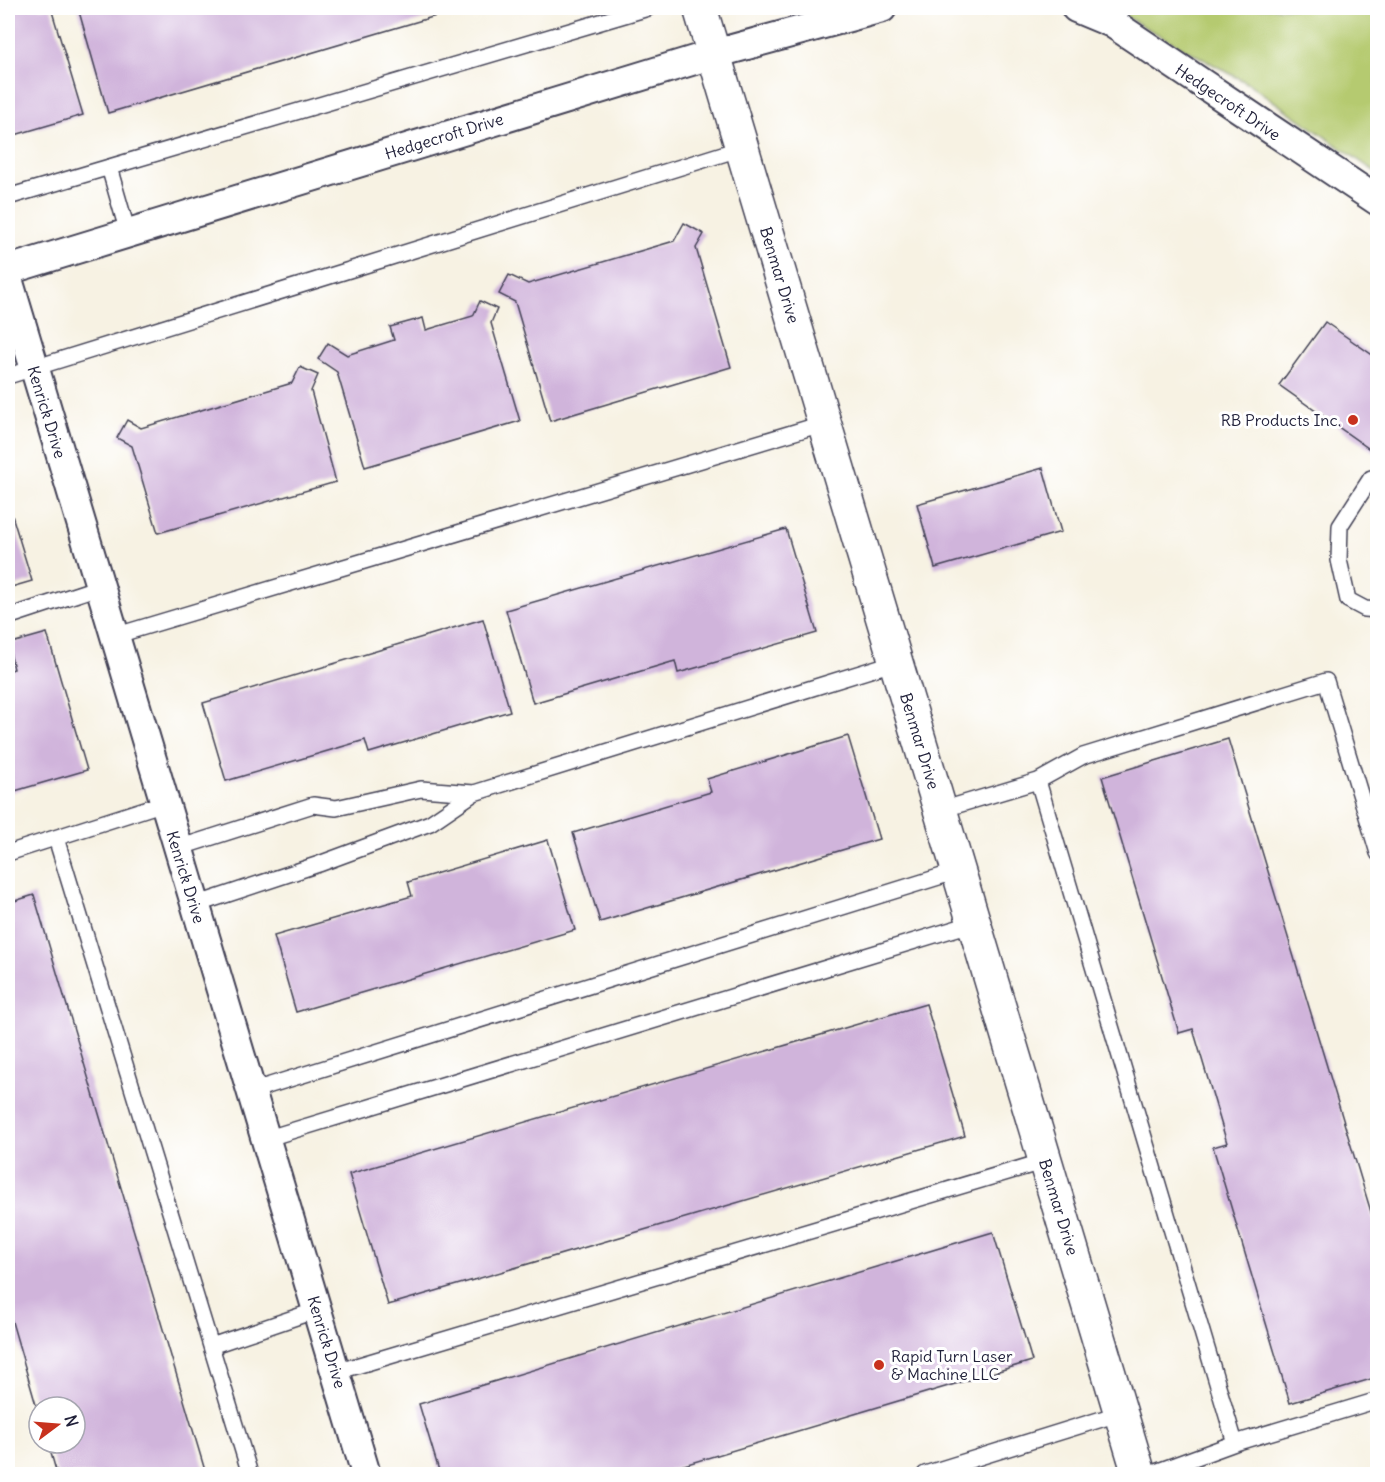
<svg xmlns="http://www.w3.org/2000/svg" width="1385" height="1482" font-family="Delius,sans-serif">
	<style>
		.green { fill: #b5ca6f; stroke: #6c7655; stroke-width: 1.5 }
		.building { fill: #d0b4db }
		.lines { fill: none; stroke-linecap: round; stroke-linejoin: round }
		.lane-casing { stroke: #424154; stroke-width: 18 }
		.street-casing { stroke: #424154; stroke-width: 32 }
		.secondary-casing { stroke: #424154; stroke-width: 36 }
		.path { stroke: #424154; stroke-width: 4; stroke-dasharray: 4.5 4.5; stroke-linecap: butt }
		.lane { stroke: #fff; stroke-width: 15 }
		.street { stroke: #fff; stroke-width: 28 }
		.secondary { stroke: #fff; stroke-width: 33 }
		.poi-dot { fill: #c8321e; stroke: #fff; stroke-width: 2 }
		.labels { text-anchor: middle; stroke-width: 6; stroke-linejoin: round; paint-order: stroke }
		.street-label { font-size: 16px; fill: #22223b; stroke: #fff }
		.poi-label { font-size: 16px; fill: #22223b; stroke: #fff; text-anchor: end }
	</style>
	<rect width="100%" height="100%" fill="#fff"/>
	<filter id="ink" filterUnits="userSpaceOnUse"><feTurbulence type="fractalNoise" baseFrequency=".0167" numOctaves="2"/><feDisplacementMap in="SourceGraphic" scale="12" xChannelSelector="R" yChannelSelector="G"/><feConvolveMatrix kernelMatrix="1 2 1 2 8 2 1 2 1" color-interpolation-filters="sRGB"/></filter>
	<filter id="wash" filterUnits="userSpaceOnUse"><feTurbulence type="fractalNoise" baseFrequency=".008" numOctaves="4" result="noise"/><feDisplacementMap in="SourceGraphic" scale="24" xChannelSelector="R" yChannelSelector="G"/><feGaussianBlur stdDeviation="1.35" result="paint"/><feColorMatrix in="noise" values="0 0 0 0 0 0 0 0 0 0 0 0 0 0 0 0 0 1.4 0 .05"/><feComposite in="paint" operator="in"/></filter>
	<g filter="url(#wash)">
		<rect width="100%" height="100%" fill="#f7f2e3"/>
		<path class="green" d="M 1110,8 L 1377,8 L 1377,173 L 1249,84 Z"/>
		<g id="blocks">
			<path class="building" d="M 8,8 L 51,8 L 83,115 L 8,137 Z
				M 78,8 L 463,8 L 108,113 Z
				M 684,223 L 704,234 L 696,248 L 731,367 L 550,421 L 515,302 L 499,294 L 509,275 L 528,284 L 674,241 Z
				M 480,301 L 497,309 L 491,323 L 520,421 L 365,467 L 337,372 L 318,359 L 328,343 L 347,355 L 394,340 L 390,327 L 423,318 L 426,330 L 473,316 Z
				M 1325,322 L 1378,359 L 1378,455 L 1279,385 Z
				M 300,367 L 318,375 L 311,391 L 336,482 L 158,533 L 132,446 L 117,438 L 127,420 L 141,428 L 292,383 Z
				M 1043,468 L 1061,532 L 935,568 L 917,504 Z
				M 8,502 L 32,581 L 8,588 Z
				M 786,529 L 817,633 L 678,673 L 675,661 L 533,703 L 506,610 Z
				M 483,619 L 510,711 L 369,753 L 365,740 L 226,781 L 203,703 Z
				M 47,633 L 87,770 L 8,793 L 8,671 L 14,669 L 8,644 Z
				M 848,736 L 879,839 L 600,922 L 573,833 L 711,792 L 707,779 Z
				M 1228,739 L 1378,1235 L 1378,1377 L 1290,1403 L 1213,1147 L 1227,1143 L 1193,1029 L 1179,1033 L 1102,777 Z
				M 548,840 L 575,930 L 296,1012 L 274,936 L 412,896 L 408,882 Z
				M 34,895 L 206,1474 L 57,1474 L 48,1443 L 75,1443 L 75,1407 L 39,1407 L 38,1412 L 8,1308 L 8,903 Z
				M 926,1004 L 965,1136 L 388,1305 L 349,1174 Z
				M 993,1232 L 1032,1361 L 654,1474 L 440,1474 L 419,1404 Z"/>
		</g>
	</g>
	<g filter="url(#ink)">
		<use href="#blocks" fill-opacity="0" stroke="#424154" stroke-width="1.5"/>
		<g class="lines">
			<g class="lane-casing">
				<path id="lane" d="M 1112,23 L 1124,8
					M 109,167 L 128,233
					M 8,197 L 648,8
					M 8,376 L 742,148
					M 1371,478 L 1340,526 L 1339,560 L 1348,600 L 1365,609 L 1378,610
					M 8,617 L 99,587
					M 114,636 L 825,423
					M 1038,781 L 1235,1443
					M 941,810 L 1038,781 L 1083,756 L 1326,681 L 1378,853
					M 56,838 L 250,1474
					M 178,848 L 313,805 L 336,808 L 421,789 L 474,793
					M 8,853 L 164,803
					M 195,905 L 319,864 L 430,823 L 474,793 L 896,662
					M 251,1091 L 958,871
					M 265,1139 L 974,923
					M 211,1346 L 317,1310
					M 336,1372 L 1045,1161
					M 925,1474 L 1121,1413
					M 1150,1474 L 1235,1443 L 1378,1400"/>
			</g>
			<g class="street-casing">
				<path id="street" d="M 1076,8 L 1112,23 L 1378,201
					M 8,270 L 714,54 L 882,8
					M 8,279 L 366,1474"/>
			</g>
			<g class="secondary-casing">
				<path id="secondary" d="M 700,8 L 1139,1474"/>
			</g>
			<path class="path" d="M 1374,8 L 1378,13"/>
			<use href="#lane" class="lane"/>
			<use href="#street" class="street"/>
			<use href="#secondary" class="secondary"/>
		</g>
	</g>
	<g class="poi-dot">
		<circle cx="1353" cy="420" r="6"/>
		<circle cx="879" cy="1365" r="6"/>
	</g>
	<g class="labels">
		<g class="street-label">
			<text transform="translate(1228 102) rotate(34)" y="6">Hedgecroft Drive</text>
			<text transform="translate(444 136) rotate(-17)" y="6">Hedgecroft Drive</text>
			<text transform="translate(780 275) rotate(73)" y="6">Benmar Drive</text>
			<text transform="translate(47 412) rotate(73)" y="6">Kenrick Drive</text>
			<text transform="translate(920 741) rotate(73)" y="6">Benmar Drive</text>
			<text transform="translate(186 877) rotate(73)" y="6">Kenrick Drive</text>
			<text transform="translate(1059 1207) rotate(73)" y="6">Benmar Drive</text>
			<text transform="translate(327 1342) rotate(73)" y="6">Kenrick Drive</text>
		</g>
		<g class="poi-label">
			<text x="1341" y="426">RB Products Inc.</text>
			<text x="891" y="1362" text-anchor="start">Rapid Turn Laser<tspan x="891" dy="18">&amp; Machine LLC</tspan></text>
		</g>
	</g>
	<rect width="1385" height="1482" fill="none" stroke="#fff" stroke-width="30"/>
	<g transform="translate(57 1425) rotate(74)"><circle r="28" fill="#ffffff" stroke="#a7a7b1" stroke-width="1.5"/>
	<path d="M0-4.5L10 22L0 15L-10 22Z" fill="#c8321e"/>
	<text y="-9" font-size="16" font-weight="bold" text-anchor="middle" fill="#22223b">N</text>
	</g>
</svg>
